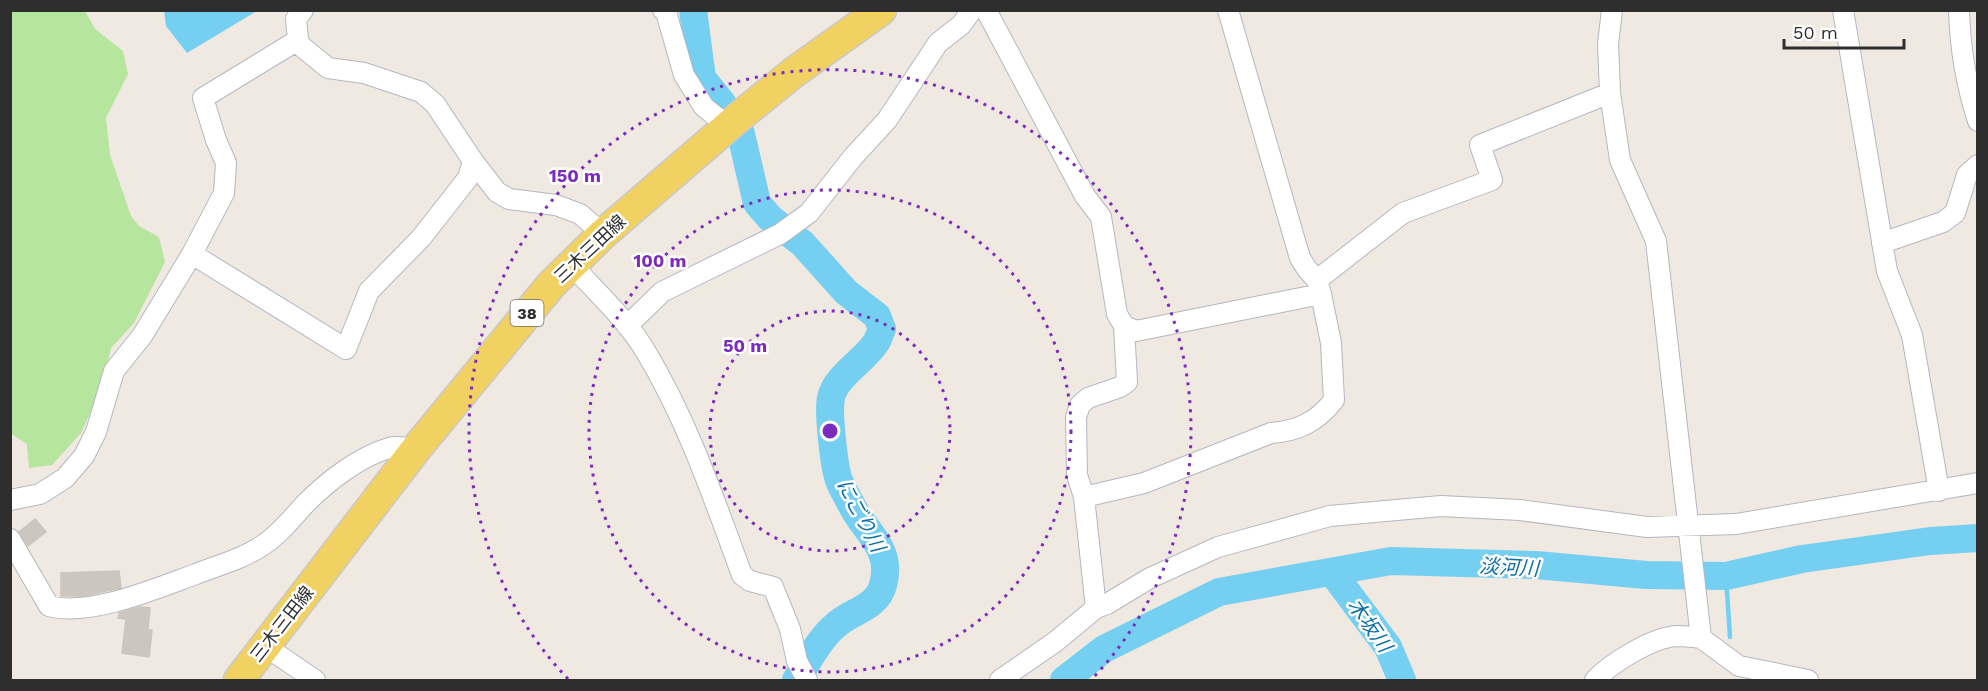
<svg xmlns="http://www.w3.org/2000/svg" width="1988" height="691" font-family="'Work Sans','Noto Sans JP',sans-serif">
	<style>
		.green { fill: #b6e59e }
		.water { fill: #75cff0 }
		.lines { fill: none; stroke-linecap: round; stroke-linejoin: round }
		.stream { stroke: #75cff0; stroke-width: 4.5 }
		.river { stroke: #75cff0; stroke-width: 28 }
		.building { fill: #cbc7bf; stroke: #cbc5ba; stroke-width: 1.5 }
		.street-casing { stroke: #b4b7c1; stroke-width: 22 }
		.primary-casing { stroke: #c9c9c9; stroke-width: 33 }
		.street { stroke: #fff; stroke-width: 20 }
		.primary { stroke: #f2d163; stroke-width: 30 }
		.ring { fill: none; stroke: #7b2cbf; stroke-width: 3; stroke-dasharray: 3 6 }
		.labels { text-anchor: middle; stroke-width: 5; stroke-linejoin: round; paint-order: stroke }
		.shield { fill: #fff; stroke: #6d6d6d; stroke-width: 1.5 }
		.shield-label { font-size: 16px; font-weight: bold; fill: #2e2e2e }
		.street-label { font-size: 18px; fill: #2e2e2e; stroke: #fff }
		.water-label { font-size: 20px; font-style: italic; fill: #0d6fa3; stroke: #fff }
		.centre { fill: #7b2cbf; stroke: #fff; stroke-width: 3 }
		.ring-label { font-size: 18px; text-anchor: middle; font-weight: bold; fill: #7b2cbf; stroke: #fff; stroke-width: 5; stroke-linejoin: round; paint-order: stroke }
	</style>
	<rect width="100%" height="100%" fill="#efe9e1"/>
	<path class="green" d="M 10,11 L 85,11 L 95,29 L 123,51 L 128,74 L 106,118 L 110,155 L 131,216 L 139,226 L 159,237 L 165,262 L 134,323 L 111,348 L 104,383 L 81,433 L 52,465 L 29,468 L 27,444 L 10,433 Z"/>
	<path class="water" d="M 164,11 L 165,10 L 257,11 L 187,53 L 166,26 Z"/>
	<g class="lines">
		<path class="stream" d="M 1726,576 L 1730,637"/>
		<path class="river" d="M 693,10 L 702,78 L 723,104
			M 741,134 L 757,203 L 770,218 L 803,244 L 846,292 L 877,316 L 882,329 C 880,333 879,337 877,341 C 867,359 835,376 831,398 C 828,412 834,470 840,483 C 846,495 853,509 860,519 C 876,541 891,556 883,585 C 877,608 851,611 836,625 C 819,639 808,662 796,680
			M 1332,572 L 1388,647 L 1402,680
			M 1064,680 L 1104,649 L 1219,592 L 1391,561 L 1536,565 L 1646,575 L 1726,576 L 1802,559 L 1930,541 L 1978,538"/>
	</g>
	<path class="building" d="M 35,519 L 46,532 L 28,546 L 19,532 Z
		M 119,571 L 121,588 L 83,596 L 61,596 L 61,573 Z
		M 140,607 L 150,608 L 148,630 L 152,630 L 149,657 L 122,653 L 126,619 L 118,618 L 119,613 Z"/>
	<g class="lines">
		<g class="street-casing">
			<path id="street" d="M 303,10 L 296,19 L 298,40 L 301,46 L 328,68 L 364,73 L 421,92 L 435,104 L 473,161 L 497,192 L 509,199 L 556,205 L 580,214 L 603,234
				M 663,10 L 666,12 L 684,75 L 704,107 L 728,126
				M 986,10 L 1085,196 L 1101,217 L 1117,314 L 1124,326 L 1136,331 L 1321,294 L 1317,280 L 1403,213 L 1492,180 L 1480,145 L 1610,93
				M 1228,10 L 1300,258 L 1307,269 L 1317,280
				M 1612,10 L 1608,44 L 1610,93 L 1620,160 L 1656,241 L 1701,638 L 1739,666 L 1808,680
				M 1843,10 L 1887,271 L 1912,335 L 1939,491
				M 1959,10 C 1960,49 1966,84 1978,121
				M 1882,243 L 1943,222 L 1955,213 L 1967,175 L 1978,165
				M 192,254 L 346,349 L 369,291 L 421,238 L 468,178 L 473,161
				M 572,265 C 597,293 627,320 646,352 C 688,422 714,499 742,575 L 750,581 L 773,587 L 790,629 L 797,661 L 807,680
				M 627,326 L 662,292 L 780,234 L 809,213 L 853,157 L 887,120 L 938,43 L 961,25 L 972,10
				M 1084,497 L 1144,483 L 1271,433 C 1298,431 1317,422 1334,400 L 1331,343 L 1321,294
				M 10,500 L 40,494 L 65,478 L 84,456 L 96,432 L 114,371 L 142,336 L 192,254 L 224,193 L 226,163 L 216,140 L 203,98 L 298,40
				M 10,539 L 49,606 C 90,617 157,588 196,574 C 218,565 243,559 263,545 C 280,534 292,518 306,503 C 328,481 359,457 389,448 C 397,445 408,449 416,449
				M 1096,608 L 1084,497 L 1077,475 L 1076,417 L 1080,405 L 1088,398 L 1120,387 L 1127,382 L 1124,326
				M 265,646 L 315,680
				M 1000,680 L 1055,642 L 1096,608 L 1107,604 L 1150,578 L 1218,547 L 1330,516 L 1441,506 L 1520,510 L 1647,527 L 1736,524 L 1978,483
				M 1595,680 C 1611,663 1653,637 1677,636 C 1685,636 1693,637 1701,638"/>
		</g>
		<g class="primary-casing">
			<path id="primary" d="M 239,680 L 416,449 L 551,285 L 603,234 L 740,116 L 793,73 L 881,10"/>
		</g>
		<use href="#street" class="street"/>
		<use href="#primary" class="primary"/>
	</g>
	<g class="ring">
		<circle cx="830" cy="431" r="120"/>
		<circle cx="830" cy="431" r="241"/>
		<path d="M568 679A361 361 0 1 1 1092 679"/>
	</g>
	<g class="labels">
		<rect class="shield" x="510.5" y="300" width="33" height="26" rx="4.5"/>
		<g class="shield-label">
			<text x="527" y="319">38</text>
		</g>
		<g class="street-label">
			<text transform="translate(590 249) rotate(-43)" y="6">三木三田線</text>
			<text transform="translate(282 624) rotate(-52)" y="6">三木三田線</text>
		</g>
		<g class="water-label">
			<text transform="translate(861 515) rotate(62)" y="7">にごり川</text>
			<text transform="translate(1509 567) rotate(3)" y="7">淡河川</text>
			<text transform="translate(1370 625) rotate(55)" y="7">木坂川</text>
		</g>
	</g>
	<circle cx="830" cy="431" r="9" class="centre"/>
	<g class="ring-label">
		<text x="575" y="182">150 m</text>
		<text x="660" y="267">100 m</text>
		<text x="745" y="352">50 m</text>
	</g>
	<rect width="1988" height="691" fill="none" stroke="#2e2e2e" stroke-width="24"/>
	<path d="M1784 39v9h120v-9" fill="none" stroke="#2e2e2e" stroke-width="3"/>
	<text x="1793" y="39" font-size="18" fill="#2e2e2e" stroke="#ffffff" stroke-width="4.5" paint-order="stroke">50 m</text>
</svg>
